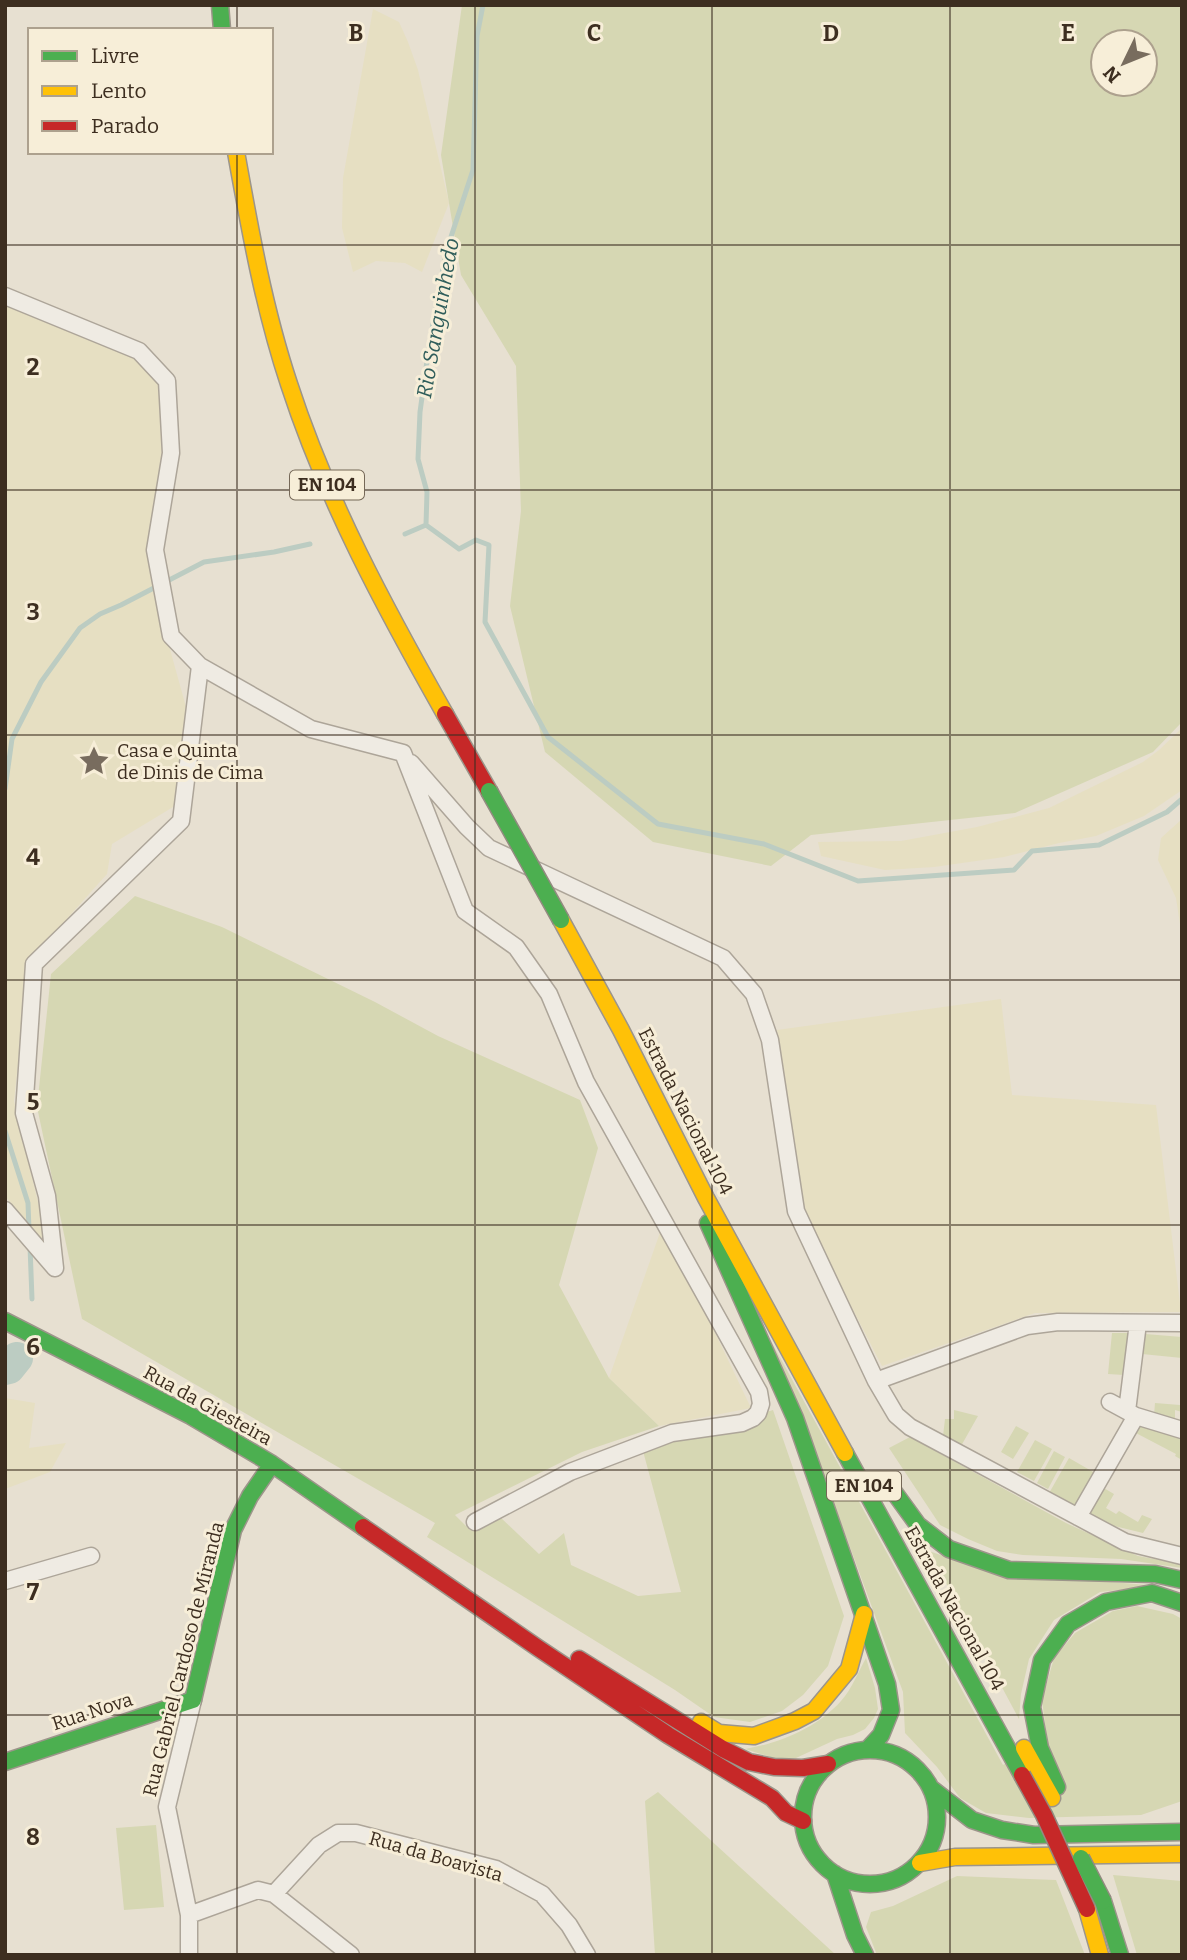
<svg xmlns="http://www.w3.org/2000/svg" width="1187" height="1960" font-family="Bitter,serif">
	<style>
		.farmland { fill: #e6dfc2 }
		.green { fill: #d6d7b3; fill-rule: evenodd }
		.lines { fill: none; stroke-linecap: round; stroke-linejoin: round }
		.stream { stroke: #bcccc2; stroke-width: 5 }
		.river { stroke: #bcccc2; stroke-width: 32 }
		.street-casing { stroke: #ada599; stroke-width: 19 }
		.fast-casing { stroke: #9c958a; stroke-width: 19 }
		.slow-casing { stroke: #9c958a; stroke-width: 19 }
		.jam-casing { stroke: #9c958a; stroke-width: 19 }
		.street { stroke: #efebe3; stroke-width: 16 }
		.fast { stroke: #4caf50; stroke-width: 16 }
		.slow { stroke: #ffc107; stroke-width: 16 }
		.jam { stroke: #c62828; stroke-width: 16 }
		.fast-bridge-casing { stroke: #928b80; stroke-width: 19; stroke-linecap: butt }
		.jam-bridge-casing { stroke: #928b80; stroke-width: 19; stroke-linecap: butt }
		.fast-bridge { stroke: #4caf50; stroke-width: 16 }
		.jam-bridge { stroke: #c62828; stroke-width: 16 }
		.grid { fill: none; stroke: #3d2e20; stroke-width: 2; stroke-opacity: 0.55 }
		.labels { text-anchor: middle; stroke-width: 6; stroke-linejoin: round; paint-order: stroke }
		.shield { fill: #f7eed8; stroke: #756857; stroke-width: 2 }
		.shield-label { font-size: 18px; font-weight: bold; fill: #3d2e20 }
		.poi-label { font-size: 19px; fill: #3d2e20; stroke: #f7eed8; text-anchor: start }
		.street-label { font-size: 19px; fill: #3d2e20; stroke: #f7eed8 }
		.water-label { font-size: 21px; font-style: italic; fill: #2f5d5a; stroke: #f7eed8 }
		.grid-label { font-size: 23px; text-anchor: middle; font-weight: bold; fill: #3d2e20; stroke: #f7eed8; stroke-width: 6; stroke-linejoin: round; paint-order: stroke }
	</style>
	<rect width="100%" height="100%" fill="#e7e0d1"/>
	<path class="farmland" d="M 373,9 L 399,22 L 408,42 L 418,70 L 449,203 L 422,272 L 405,263 L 376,261 L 353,272 L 342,228 L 343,178 Z
		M 5,303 L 116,347 L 151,369 L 160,378 L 167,456 L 151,552 L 168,642 L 189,718 L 178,804 L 112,844 L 107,874 L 30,960 L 26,987 L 14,1101 L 49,1249 L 5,1196 Z
		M 1182,728 L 1182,790 L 1144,816 L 1096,836 L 1059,843 L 1004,857 L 934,867 L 885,870 L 821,856 L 818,842 L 901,841 L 977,827 L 1049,808 L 1143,762 L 1159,750 Z
		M 1182,819 L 1182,937 L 1176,898 L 1158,860 L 1161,838 Z
		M 1001,999 L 1012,1095 L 1156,1105 L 1181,1312 L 1035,1313 L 882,1366 L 804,1215 L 777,1030 Z
		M 663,1224 L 751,1408 L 659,1426 L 609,1378 Z
		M 5,1398 L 35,1403 L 29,1448 L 66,1443 L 50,1472 L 5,1489 Z"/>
	<path class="green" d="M 462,5 L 1182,5 L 1182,722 L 1153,752 L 1015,813 L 811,835 L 771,866 L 653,842 L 545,752 L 510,606 L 521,511 L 516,366 L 461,275 L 441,155 ZM 1103,42 L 1145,42 L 1145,84 L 1103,84 Z
		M 135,896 L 222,927 L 375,1002 L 438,1036 L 580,1100 L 598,1148 L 559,1285 L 609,1378 L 659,1426 L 582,1452 L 455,1515 L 470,1530 L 500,1517 L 539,1554 L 564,1533 L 571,1565 L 638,1596 L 681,1592 L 643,1451 L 773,1410 L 844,1616 L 828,1666 L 803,1695 L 782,1711 L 750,1722 L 714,1717 L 675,1690 L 427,1537 L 435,1523 L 82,1319 L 37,1107 L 51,974 Z
		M 1112,1333 L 1130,1333 L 1124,1375 L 1108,1374 Z
		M 1145,1334 L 1182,1337 L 1182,1358 L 1142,1354 L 1141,1338 Z
		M 771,1341 L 1003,1765 L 1047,1740 L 1042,1700 L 1054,1658 L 1075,1633 L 1113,1611 L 1137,1606 L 1173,1614 L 1182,1619 L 1182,1801 L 1141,1815 L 1029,1818 L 986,1813 L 960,1798 L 937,1767 L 905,1733 L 903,1692 L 847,1539 Z
		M 1182,1384 L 1182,1412 L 1175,1410 L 1175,1421 L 1154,1415 L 1155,1403 L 1180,1405 Z
		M 954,1410 L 978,1416 L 961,1446 L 943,1436 L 945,1419 L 954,1419 Z
		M 1016,1426 L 1029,1433 L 1013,1459 L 1001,1452 Z
		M 1147,1426 L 1182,1436 L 1182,1460 L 1175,1456 L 1176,1454 L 1134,1432 L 1139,1427 Z
		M 910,1437 L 1066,1523 L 1138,1556 L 1182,1564 L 1182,1568 L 1121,1559 L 1023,1555 L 997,1551 L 968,1539 L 940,1525 L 889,1448 Z
		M 1035,1440 L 1052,1449 L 1034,1481 L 1017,1472 Z
		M 1054,1451 L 1065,1457 L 1048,1489 L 1037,1483 Z
		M 1069,1458 L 1095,1473 L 1074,1510 L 1048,1495 Z
		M 1102,1487 L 1114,1494 L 1106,1508 L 1116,1514 L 1119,1511 L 1138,1522 L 1142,1515 L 1152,1519 L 1143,1533 L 1094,1521 L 1089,1512 Z
		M 929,1551 L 990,1572 L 1160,1586 L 1100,1592 L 1054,1620 L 1029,1659 L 1021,1694 L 1019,1719 Z
		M 866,1658 L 875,1688 L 878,1709 L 874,1718 L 865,1729 L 853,1735 L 837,1739 L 796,1758 L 774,1758 L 745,1749 C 780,1743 817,1728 841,1701 C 852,1689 858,1672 866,1658 Z
		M 658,1792 L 836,1955 L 655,1955 L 645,1801 Z
		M 156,1825 L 164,1907 L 124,1910 L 116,1828 Z
		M 1113,1875 L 1182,1881 L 1182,1955 L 1137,1955 Z
		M 957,1876 L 1056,1880 L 1085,1955 L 877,1955 L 866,1927 L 871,1912 L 893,1906 Z"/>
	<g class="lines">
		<path class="stream" d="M 426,525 L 459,549 L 476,540 L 489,545 L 485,622 L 548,737 L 658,824 L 764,844 L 858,881 L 1014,870 L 1032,851 L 1099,845 L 1167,812 L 1182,799
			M 405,534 L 426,525 L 427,492 L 418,459 L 420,412 L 429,346 L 446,252 L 473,170 L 477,36 L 483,5
			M 5,789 L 12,739 L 41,682 L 80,628 L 100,614 L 121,605 L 204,562 L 274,552 L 310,544
			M 5,1131 L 28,1203 L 29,1230
			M 30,1246 L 32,1299"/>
		<path class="river" d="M 5,1369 L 9,1368 L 17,1358"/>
		<g class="street-casing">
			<path id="street" d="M 5,296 L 139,351 L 167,381 L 171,453 L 155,550 L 171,636 L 200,666 L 311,729 L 403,753 L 465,911 L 516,947 L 549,994 L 586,1082 L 759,1392 L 761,1404 L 758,1413 L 753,1418 L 742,1423 L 672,1433 L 570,1472 L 475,1522
				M 411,763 L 467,827 L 489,848 L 723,958 L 754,994 L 770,1040 L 796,1211 L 876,1381 L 896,1415 L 910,1427 L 1125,1542 L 1182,1556
				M 5,1210 L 55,1268
				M 55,1268 L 47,1196 L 24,1113 L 34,964 L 181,821 L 200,666
				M 876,1381 L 1027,1326 L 1058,1322 L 1182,1323
				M 1110,1402 L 1134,1415
				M 1127,1411 L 1138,1323
				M 1078,1517 L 1136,1416 L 1182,1430
				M 5,1581 L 91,1556
				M 274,1894 L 319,1845 L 338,1833 L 356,1833 L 496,1869 L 542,1894 L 569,1925 L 587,1955
				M 189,1915 L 258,1890 L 274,1894 L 351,1955
				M 189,1955 L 189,1915 L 167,1807 L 193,1700"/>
		</g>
		<g class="fast-casing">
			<path id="fast" d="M 220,5 L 222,30
				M 708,1223 L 795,1418 L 887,1684 L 891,1710 L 881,1735 L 868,1749
				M 5,1321 L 191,1416 L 272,1464 L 363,1527
				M 845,1453 L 1022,1775
				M 878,1482 L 894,1492 L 918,1525 L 949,1549 L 1009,1570 L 1155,1574 L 1182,1580
				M803 1817a67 67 0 1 1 134 0a67 67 0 1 1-134 0Z
				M 5,1762 L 193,1700 L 233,1530 L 250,1496 L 272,1464
				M 1057,1787 L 1040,1748 L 1032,1707 L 1042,1660 L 1068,1624 L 1106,1602 L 1152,1593 L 1182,1603
				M 932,1789 L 972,1820 L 1002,1830 L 1034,1835 L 1182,1832
				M 835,1874 L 855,1935 L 865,1955
				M 1103,1901 L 1120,1955"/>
		</g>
		<g class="slow-casing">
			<path id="slow" d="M 236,152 C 250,230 264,309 289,384 C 327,501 385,608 445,714
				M 561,920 L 621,1030 L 706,1198 L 845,1453
				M 701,1722 L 719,1733 L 754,1736 L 795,1721 L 814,1711 L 849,1669 L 864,1614
				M 1024,1748 L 1052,1798
				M 920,1863 L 955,1857 L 1182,1854
				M 1087,1909 L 1100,1955"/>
		</g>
		<g class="jam-casing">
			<path id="jam" d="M 445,714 L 489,791
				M 363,1527 L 538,1648 L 668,1735 L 772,1798 L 786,1813 L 803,1821
				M 579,1659 L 723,1749 L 749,1762 L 774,1767 L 803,1768 L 828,1764"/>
		</g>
		<use href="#street" class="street"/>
		<use href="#fast" class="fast"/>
		<use href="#slow" class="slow"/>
		<use href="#jam" class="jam"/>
		<g class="fast-bridge-casing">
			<path id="fast-bridge" d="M 489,791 L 561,920
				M 1081,1858 L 1103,1901"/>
		</g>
		<g class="jam-bridge-casing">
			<path id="jam-bridge" d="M 1022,1775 L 1044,1815 L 1087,1909"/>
		</g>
		<use href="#fast-bridge" class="fast-bridge"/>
		<use href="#jam-bridge" class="jam-bridge"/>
	</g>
	<path class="grid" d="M 237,5 L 237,30M 475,5 L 475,1955M 712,5 L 712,1955M 950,5 L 950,1955M 237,152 L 237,1955M 5,245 L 1182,245M 5,490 L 1182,490M 5,735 L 1182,735M 5,980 L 1182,980M 5,1225 L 1182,1225M 5,1470 L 1182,1470M 5,1715 L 1182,1715"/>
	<defs>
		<g id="sight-bare" transform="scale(2.415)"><path d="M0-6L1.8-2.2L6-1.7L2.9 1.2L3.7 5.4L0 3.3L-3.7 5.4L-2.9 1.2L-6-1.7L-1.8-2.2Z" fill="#786c5e" stroke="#f7eed8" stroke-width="2.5" paint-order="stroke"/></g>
	</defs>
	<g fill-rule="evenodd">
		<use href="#sight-bare" x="94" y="761"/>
	</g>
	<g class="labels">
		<g class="shield">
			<rect x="290" y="470.5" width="74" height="29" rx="5"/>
			<rect x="827" y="1471.5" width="74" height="29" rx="5"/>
		</g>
		<g class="shield-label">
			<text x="327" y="491">EN 104</text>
			<text x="864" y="1492">EN 104</text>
		</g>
		<g class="poi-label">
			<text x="117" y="757">Casa e Quinta<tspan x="117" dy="22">de Dinis de Cima</tspan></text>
		</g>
		<g class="street-label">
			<text transform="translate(686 1111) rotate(63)" y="7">Estrada Nacional 104</text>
			<text transform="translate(208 1405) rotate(29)" y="7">Rua da Giesteira</text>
			<text transform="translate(955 1608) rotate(61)" y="7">Estrada Nacional 104</text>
			<text transform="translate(183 1659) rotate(-76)" y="7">Rua Gabriel Cardoso de Miranda</text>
			<text transform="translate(92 1711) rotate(-18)" y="7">Rua Nova</text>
			<text transform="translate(436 1856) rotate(16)" y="7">Rua da Boavista</text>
		</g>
		<g class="water-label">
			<text transform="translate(438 318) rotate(-80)" y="7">Rio Sanguinhedo</text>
		</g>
	</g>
	<g class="grid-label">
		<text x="356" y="41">B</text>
		<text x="594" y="41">C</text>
		<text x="831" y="41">D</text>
		<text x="1068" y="41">E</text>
		<text x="33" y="375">2</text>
		<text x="33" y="620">3</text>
		<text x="33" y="865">4</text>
		<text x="33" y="1110">5</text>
		<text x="33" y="1355">6</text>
		<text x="33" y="1600">7</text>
		<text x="33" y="1845">8</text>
	</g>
	<rect width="1187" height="1960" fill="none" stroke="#3d2e20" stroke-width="14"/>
	<rect x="28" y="28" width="245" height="126" fill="#f7eed8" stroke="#ada18e" stroke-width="2"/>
	<rect x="42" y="51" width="35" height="10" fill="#4caf50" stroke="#ada18e" stroke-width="2"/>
	<text x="91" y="63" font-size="21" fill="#3d2e20">Livre</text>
	<rect x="42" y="86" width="35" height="10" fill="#ffc107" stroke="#ada18e" stroke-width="2"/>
	<text x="91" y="98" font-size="21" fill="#3d2e20">Lento</text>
	<rect x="42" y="121" width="35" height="10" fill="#c62828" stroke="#ada18e" stroke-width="2"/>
	<text x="91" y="133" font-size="21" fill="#3d2e20">Parado</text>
	<g transform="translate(1124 63) rotate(227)"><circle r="33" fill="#f7eed8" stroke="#ada18e" stroke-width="2"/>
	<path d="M0-5L12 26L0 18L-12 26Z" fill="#786c5e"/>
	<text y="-10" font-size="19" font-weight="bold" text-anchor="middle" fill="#3d2e20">N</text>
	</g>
</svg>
